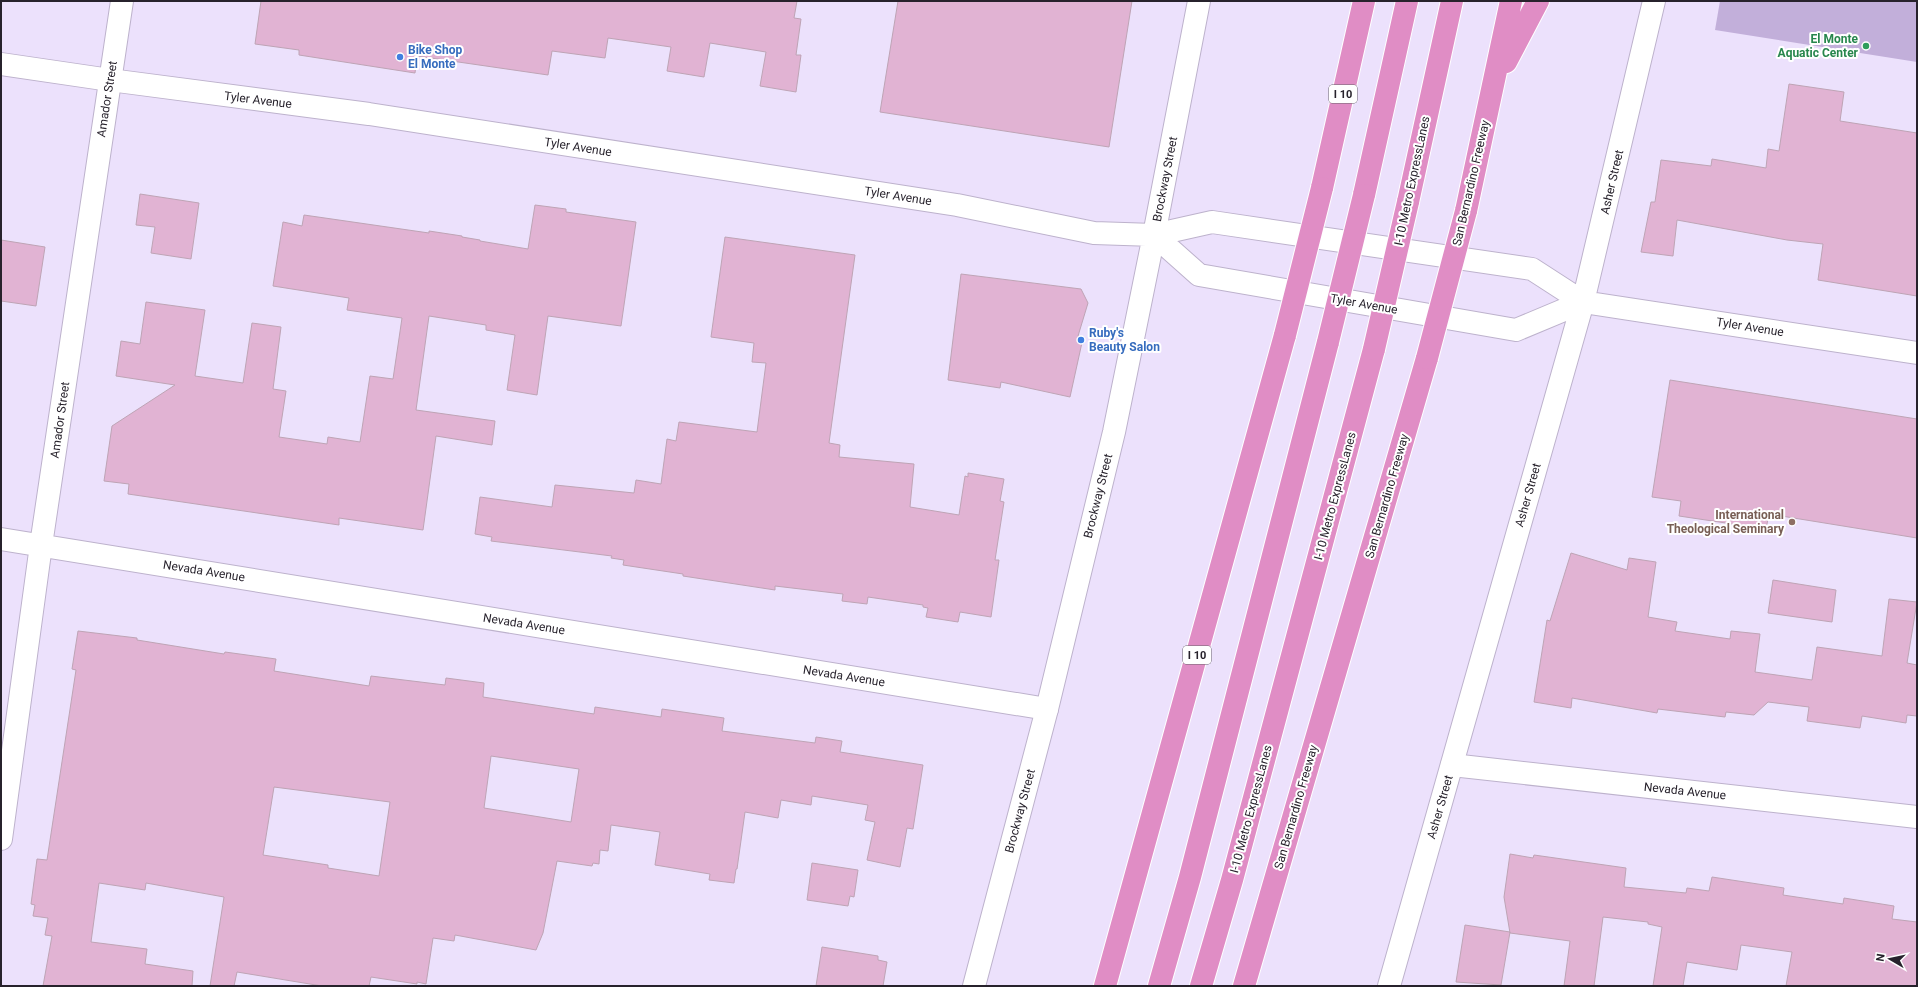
<svg xmlns="http://www.w3.org/2000/svg" width="1918" height="987" font-family="Roboto,sans-serif">
	<style>
		.green { fill: #c2afda }
		.building { fill: #e1b3d3; stroke: #bea4b5; fill-rule: evenodd }
		.lines { fill: none; stroke-linecap: round; stroke-linejoin: round }
		.minor-casing { stroke: #bdb2cc; stroke-width: 24 }
		.tertiary-casing { stroke: #bdb2cc; stroke-width: 24 }
		.motorway-casing { stroke: #fff; stroke-width: 24 }
		.minor { stroke: #fff; stroke-width: 22 }
		.tertiary { stroke: #fff; stroke-width: 22 }
		.motorway { stroke: #e08dc5; stroke-width: 22 }
		.motorway-bridge-casing { stroke: #fff; stroke-width: 24; stroke-linecap: butt }
		.motorway-bridge { stroke: #e08dc5; stroke-width: 22 }
		.leisure-dot { fill: #2e9e5b; stroke: #fff; stroke-width: 1.5 }
		.shop-dot { fill: #3f7fe0; stroke: #fff; stroke-width: 1.5 }
		.education-dot { fill: #8d6e63; stroke: #fff; stroke-width: 1.5 }
		.labels { text-anchor: middle; stroke-width: 4; stroke-linejoin: round; paint-order: stroke }
		.shield { fill: #fff; stroke: #68646b; stroke-width: 1 }
		.shield-label { font-size: 11px; font-weight: bold; fill: #27222c }
		.leisure-label { font-size: 12px; font-weight: bold; fill: #27864d; stroke: #fff; text-anchor: end }
		.shop-label { font-size: 12px; font-weight: bold; fill: #366cbe; stroke: #fff; text-anchor: start }
		.street-label { font-size: 12px; fill: #27222c; stroke: #fff }
		.education-label { font-size: 12px; font-weight: bold; fill: #785e54; stroke: #fff; text-anchor: end }
	</style>
	<rect width="100%" height="100%" fill="#ece1fc"/>
	<path class="green" d="M 1720,1 L 1917,1 L 1917,62 L 1715,30 Z"/>
	<path class="building" d="M 261,1 L 797,1 L 794,18 L 801,19 L 796,55 L 801,55 L 796,92 L 760,86 L 766,52 L 710,43 L 704,77 L 667,71 L 671,47 L 608,38 L 605,58 L 552,51 L 548,75 L 417,56 L 415,73 L 299,55 L 299,50 L 255,44 Z
		M 898,1 L 1132,1 L 1109,147 L 880,112 Z
		M 1789,84 L 1844,92 L 1840,121 L 1917,133 L 1917,296 L 1818,280 L 1823,244 L 1787,240 L 1677,220 L 1673,256 L 1641,252 L 1651,202 L 1655,202 L 1661,160 L 1711,166 L 1712,159 L 1766,168 L 1768,149 L 1779,151 Z
		M 140,194 L 199,203 L 191,259 L 151,253 L 155,227 L 136,225 Z
		M 535,205 L 566,209 L 566,212 L 636,222 L 621,326 L 548,316 L 537,395 L 507,390 L 515,335 L 486,330 L 486,325 L 429,316 L 416,410 L 495,421 L 492,445 L 436,436 L 423,530 L 339,518 L 339,525 L 128,494 L 129,484 L 104,481 L 112,426 L 175,385 L 116,376 L 121,341 L 140,344 L 146,302 L 205,310 L 195,376 L 243,383 L 252,323 L 281,327 L 273,389 L 286,391 L 279,437 L 327,444 L 328,437 L 360,442 L 370,376 L 393,379 L 402,318 L 347,310 L 349,298 L 273,286 L 283,222 L 302,226 L 304,215 L 429,233 L 429,231 L 462,236 L 462,237 L 480,240 L 480,241 L 528,249 Z
		M 725,237 L 855,255 L 829,443 L 840,445 L 839,457 L 914,464 L 910,507 L 959,515 L 965,476 L 968,477 L 968,473 L 1004,479 L 1000,501 L 1004,502 L 995,560 L 999,560 L 991,617 L 960,612 L 958,622 L 926,617 L 928,608 L 923,607 L 923,605 L 868,597 L 867,604 L 842,601 L 843,594 L 775,586 L 775,590 L 683,576 L 683,574 L 623,565 L 624,560 L 611,558 L 612,556 L 491,541 L 492,537 L 475,534 L 480,497 L 552,507 L 555,485 L 634,493 L 636,480 L 661,484 L 667,439 L 676,441 L 679,422 L 757,432 L 766,363 L 752,362 L 754,343 L 711,337 Z
		M 1,240 L 45,247 L 36,306 L 1,301 Z
		M 961,274 L 1081,289 L 1088,303 L 1078,336 L 1083,338 L 1070,397 L 1001,382 L 1000,388 L 948,380 Z
		M 1670,380 L 1917,419 L 1917,538 L 1769,514 L 1766,529 L 1679,516 L 1681,501 L 1652,497 Z
		M 1571,553 L 1627,570 L 1629,558 L 1656,562 L 1648,617 L 1677,622 L 1675,631 L 1730,639 L 1731,631 L 1760,634 L 1755,672 L 1812,680 L 1817,647 L 1882,656 L 1889,599 L 1917,602 L 1907,663 L 1917,665 L 1917,716 L 1907,715 L 1906,723 L 1862,716 L 1860,728 L 1807,721 L 1809,707 L 1768,702 L 1754,715 L 1726,712 L 1725,717 L 1658,709 L 1657,713 L 1572,698 L 1571,708 L 1534,702 L 1547,620 L 1550,621 Z
		M 1773,580 L 1836,590 L 1832,622 L 1768,613 Z
		M 78,631 L 137,638 L 137,640 L 224,654 L 225,652 L 276,659 L 274,671 L 369,686 L 371,676 L 445,685 L 446,678 L 484,683 L 483,697 L 594,714 L 595,707 L 661,717 L 662,709 L 724,718 L 722,731 L 815,743 L 816,737 L 842,741 L 840,752 L 923,765 L 913,829 L 907,828 L 900,867 L 867,860 L 875,822 L 865,820 L 868,805 L 812,796 L 811,805 L 781,800 L 778,818 L 745,812 L 737,869 L 736,869 L 734,883 L 709,880 L 710,874 L 655,865 L 660,832 L 611,825 L 608,851 L 600,850 L 599,864 L 593,863 L 592,866 L 557,861 L 543,933 L 536,950 L 455,935 L 454,941 L 433,938 L 426,984 L 417,982 L 417,984 L 371,977 L 369,986 L 322,986 L 237,972 L 234,986 L 210,986 L 224,897 L 146,883 L 145,890 L 99,883 L 91,942 L 147,949 L 145,964 L 193,971 L 192,986 L 43,986 L 52,936 L 45,935 L 48,918 L 33,916 L 35,905 L 31,904 L 37,859 L 47,860 L 76,670 L 72,669 ZM 491,756 L 579,769 L 571,822 L 484,808 ZM 274,787 L 390,802 L 379,876 L 328,868 L 328,865 L 263,855 Z
		M 1510,854 L 1533,858 L 1534,855 L 1626,868 L 1624,887 L 1686,893 L 1687,888 L 1709,891 L 1712,877 L 1784,888 L 1783,895 L 1843,904 L 1844,898 L 1894,906 L 1892,919 L 1917,922 L 1917,986 L 1786,986 L 1792,952 L 1741,945 L 1737,970 L 1687,962 L 1683,986 L 1653,986 L 1662,927 L 1648,924 L 1648,922 L 1603,917 L 1594,986 L 1564,986 L 1570,941 L 1510,933 L 1504,897 Z
		M 812,863 L 858,870 L 854,897 L 850,896 L 848,906 L 807,900 Z
		M 1465,925 L 1510,932 L 1501,985 L 1456,982 Z
		M 822,947 L 878,956 L 878,960 L 887,962 L 883,986 L 816,986 Z"/>
	<g class="lines">
		<g class="minor-casing">
			<path id="minor" d="M 1,539 L 1047,709
				M 1452,765 L 1917,817
				M 1,839 L 41,545 L 122,1"/>
		</g>
		<g class="tertiary-casing">
			<path id="tertiary" d="M 1,64 L 110,80 L 369,114 L 957,205 L 1094,233 L 1154,235 L 1212,222 L 1532,269 L 1583,302 L 1917,353
				M 1154,235 L 1199,275 L 1516,330 L 1583,302
				M 974,986 L 1047,709 L 1114,432 L 1154,235 L 1199,1
				M 1389,986 L 1583,302 L 1654,1"/>
		</g>
		<g class="motorway-casing">
			<path id="motorway" d="M 1506,62 L 1538,1
				M 1322,188 L 1364,1
				M 1364,195 L 1407,1
				M 1408,202 L 1452,1
				M 1466,211 L 1511,1
				M 1105,986 L 1285,335
				M 1159,986 L 1190,877 L 1328,342
				M 1201,986 L 1232,880 L 1374,349
				M 1244,986 L 1427,358"/>
		</g>
		<use href="#minor" class="minor"/>
		<use href="#tertiary" class="tertiary"/>
		<use href="#motorway" class="motorway"/>
		<g class="motorway-bridge-casing">
			<path id="motorway-bridge" d="M 1285,335 L 1322,188
				M 1328,342 L 1364,195
				M 1374,349 L 1408,202
				M 1427,358 L 1466,211"/>
		</g>
		<use href="#motorway-bridge" class="motorway-bridge"/>
	</g>
	<circle class="leisure-dot" cx="1866" cy="46" r="4"/>
	<g class="shop-dot">
		<circle cx="400" cy="57" r="4"/>
		<circle cx="1081" cy="340" r="4"/>
	</g>
	<circle class="education-dot" cx="1792" cy="522" r="4"/>
	<g class="labels">
		<g class="shield">
			<rect x="1329" y="85" width="28" height="18" rx="3"/>
			<rect x="1183" y="646" width="28" height="18" rx="3"/>
		</g>
		<g class="shield-label">
			<text x="1343" y="98">I 10</text>
			<text x="1197" y="659">I 10</text>
		</g>
		<g class="leisure-label">
			<text x="1858" y="43">El Monte<tspan x="1858" dy="14">Aquatic Center</tspan></text>
		</g>
		<g class="shop-label">
			<text x="408" y="54">Bike Shop<tspan x="408" dy="14">El Monte</tspan></text>
			<text x="1089" y="337">Ruby's<tspan x="1089" dy="14">Beauty Salon</tspan></text>
		</g>
		<g class="street-label">
			<text transform="translate(107 99) rotate(-81)" y="4">Amador Street</text>
			<text transform="translate(258 100) rotate(7)" y="4">Tyler Avenue</text>
			<text transform="translate(578 147) rotate(9)" y="4">Tyler Avenue</text>
			<text transform="translate(1165 179) rotate(-79)" y="4">Brockway Street</text>
			<text transform="translate(1412 181) rotate(-78)" y="4">I-10 Metro ExpressLanes</text>
			<text transform="translate(1612 182) rotate(-77)" y="4">Asher Street</text>
			<text transform="translate(1471 183) rotate(-77)" y="4">San Bernardino Freeway</text>
			<text transform="translate(898 196) rotate(9)" y="4">Tyler Avenue</text>
			<text transform="translate(1364 304) rotate(10)" y="4">Tyler Avenue</text>
			<text transform="translate(1750 327) rotate(9)" y="4">Tyler Avenue</text>
			<text transform="translate(60 420) rotate(-82)" y="4">Amador Street</text>
			<text transform="translate(1528 495) rotate(-74)" y="4">Asher Street</text>
			<text transform="translate(1098 496) rotate(-76)" y="4">Brockway Street</text>
			<text transform="translate(1335 496) rotate(-75)" y="4">I-10 Metro ExpressLanes</text>
			<text transform="translate(1387 496) rotate(-74)" y="4">San Bernardino Freeway</text>
			<text transform="translate(204 571) rotate(9)" y="4">Nevada Avenue</text>
			<text transform="translate(524 624) rotate(9)" y="4">Nevada Avenue</text>
			<text transform="translate(844 676) rotate(9)" y="4">Nevada Avenue</text>
			<text transform="translate(1685 791) rotate(6)" y="4">Nevada Avenue</text>
			<text transform="translate(1296 807) rotate(-74)" y="4">San Bernardino Freeway</text>
			<text transform="translate(1440 807) rotate(-74)" y="4">Asher Street</text>
			<text transform="translate(1251 809) rotate(-75)" y="4">I-10 Metro ExpressLanes</text>
			<text transform="translate(1020 811) rotate(-75)" y="4">Brockway Street</text>
		</g>
		<g class="education-label">
			<text x="1784" y="519">International<tspan x="1784" dy="14">Theological Seminary</tspan></text>
		</g>
	</g>
	<rect width="1918" height="987" fill="none" stroke="#27222c" stroke-width="4"/>
	<g transform="translate(1890 959) rotate(279)" stroke="#ffffff" stroke-width="3" paint-order="stroke">
	<path d="M0-3L7 15L0 10L-7 15Z" fill="#27222c"/>
	<text y="-6" font-size="11" font-weight="bold" text-anchor="middle" fill="#27222c">N</text>
	</g>
</svg>
